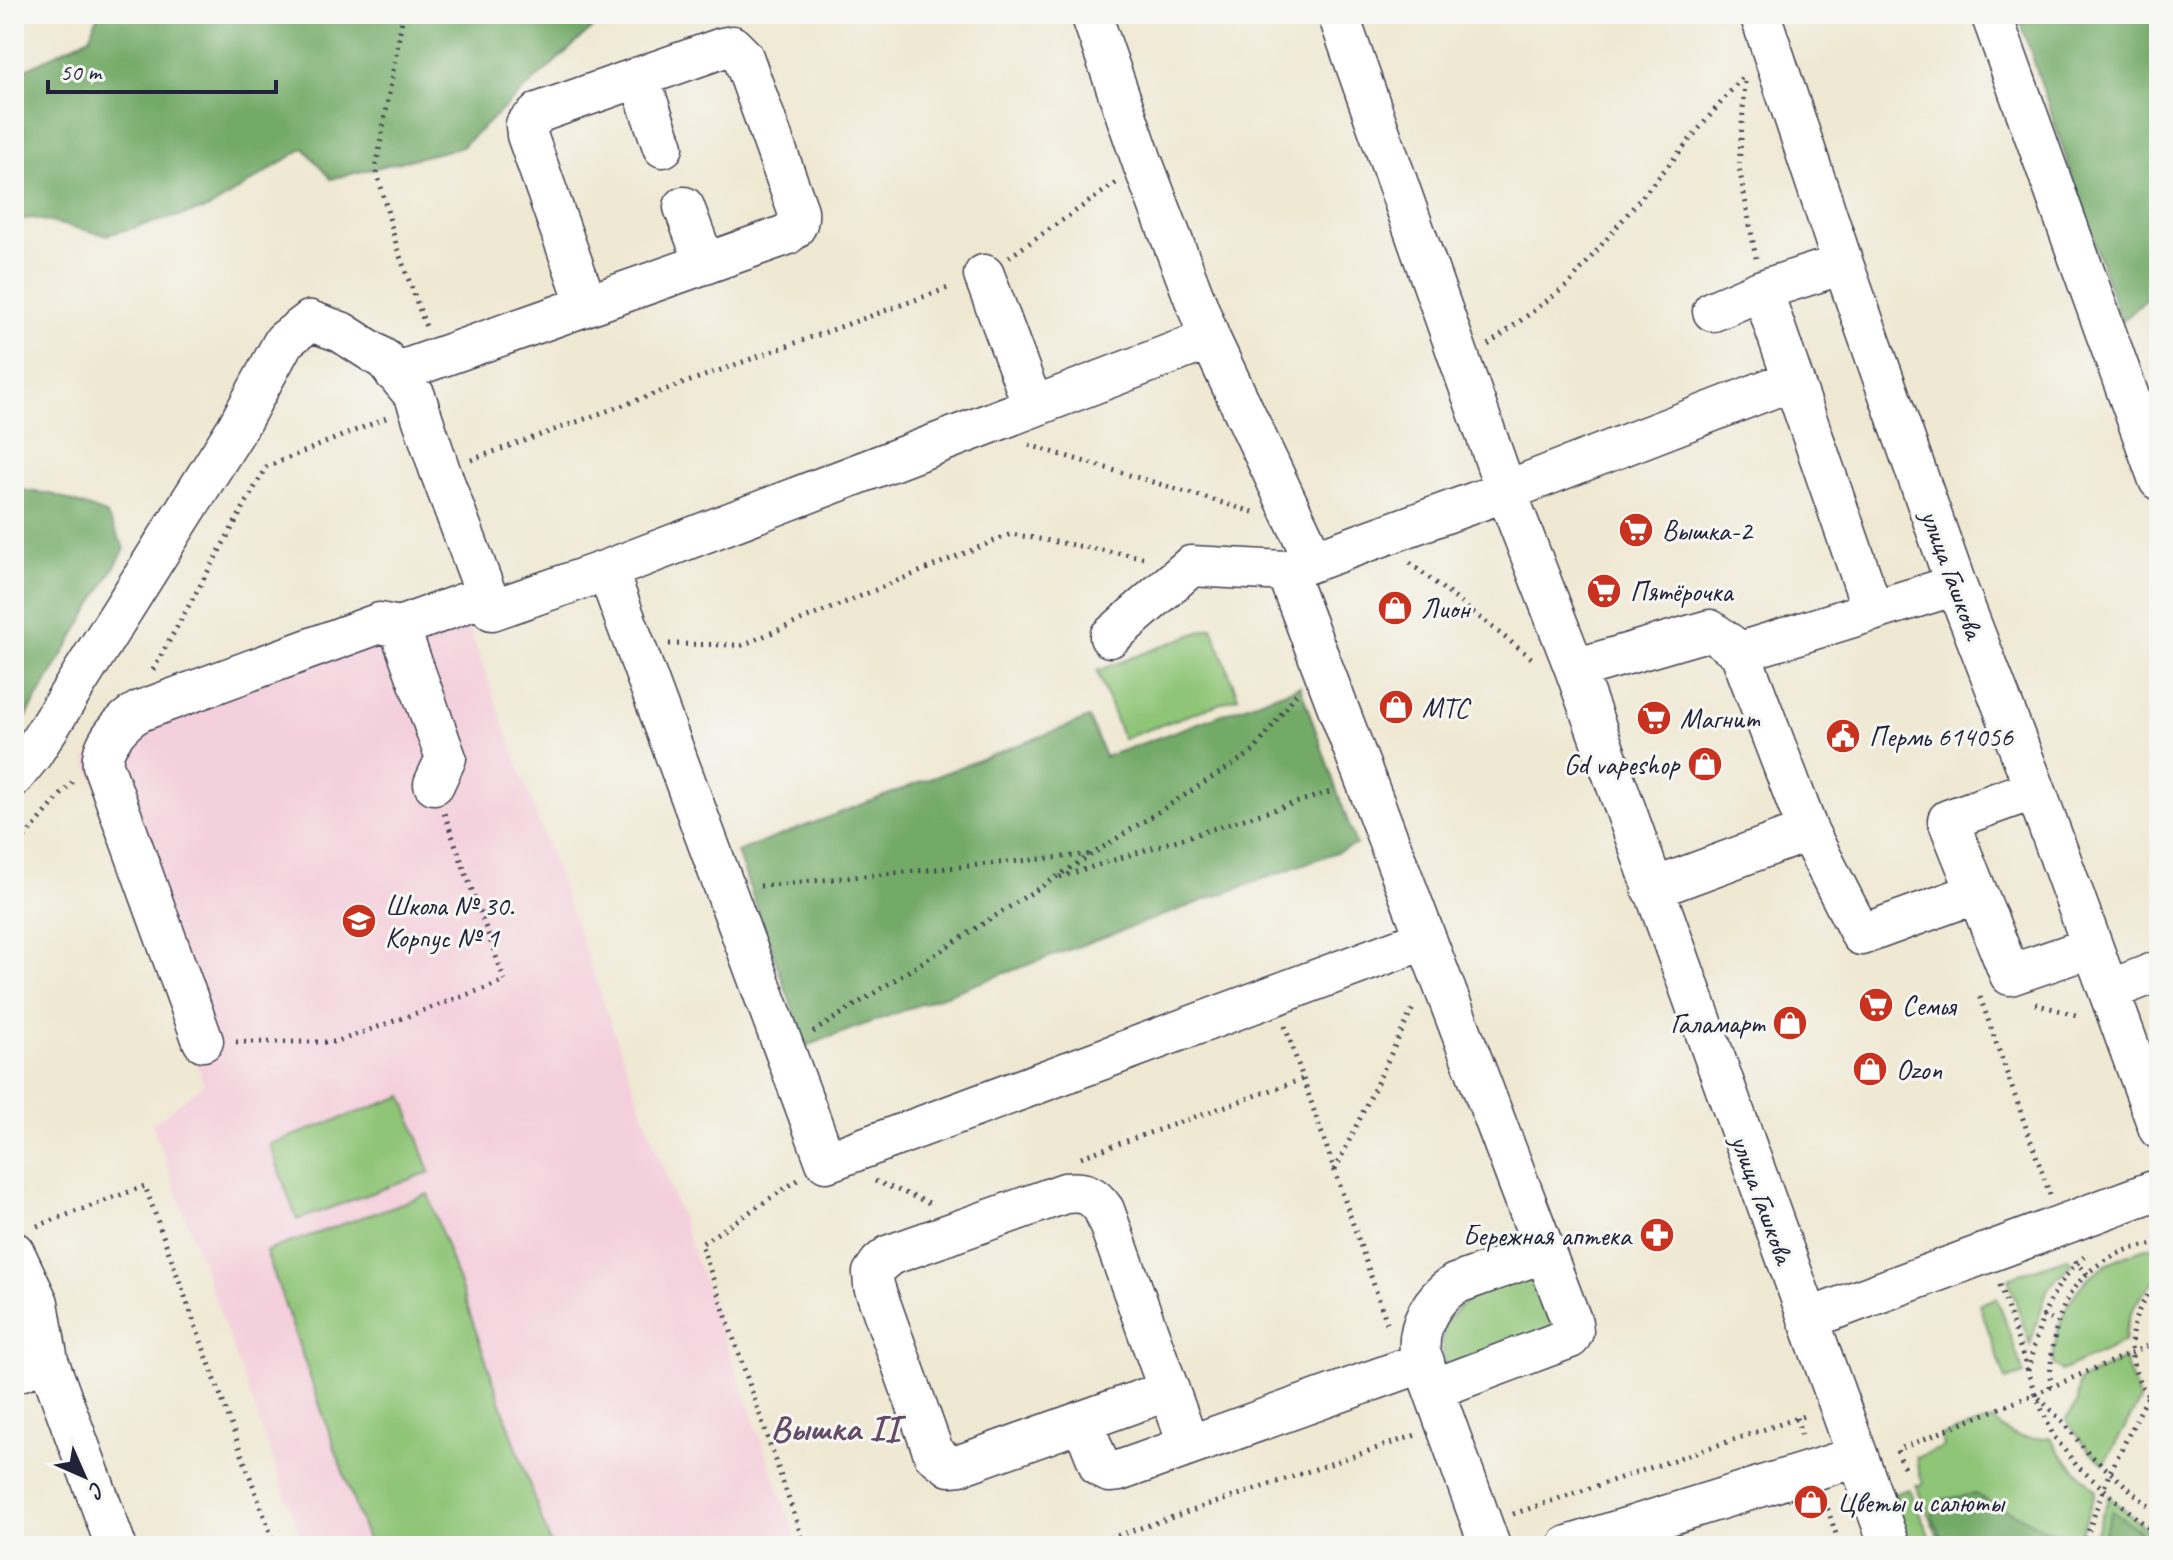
<svg xmlns="http://www.w3.org/2000/svg" width="2173" height="1560" font-family="Caveat,sans-serif">
	<style>
		.built { fill: #f4cfdc }
		.green { fill: #8fc577; stroke: #587459; stroke-width: 2 }
		.forest { fill: #73aa68; stroke: #4a6652; stroke-width: 2 }
		.lines { fill: none; stroke-linecap: round; stroke-linejoin: round }
		.minor-casing { stroke: #414052; stroke-width: 43 }
		.path { stroke: #414052; stroke-width: 5; stroke-dasharray: 2 6; stroke-linecap: butt }
		.minor { stroke: #fff; stroke-width: 40 }
		.labels { text-anchor: middle; stroke-width: 6; stroke-linejoin: round; paint-order: stroke }
		.poi-label { font-size: 28px; fill: #22223b; stroke: #f6f6f2; text-anchor: start }
		.street-label { font-size: 28px; fill: #22223b; stroke: #f6f6f2 }
		.district-label { font-size: 36px; font-weight: bold; fill: #644c68; stroke: #f6f6f2 }
	</style>
	<rect width="100%" height="100%" fill="#f6f6f2"/>
	<filter id="ink" filterUnits="userSpaceOnUse"><feTurbulence type="fractalNoise" baseFrequency=".0125" numOctaves="2"/><feDisplacementMap in="SourceGraphic" scale="16" xChannelSelector="R" yChannelSelector="G"/><feConvolveMatrix kernelMatrix="1 2 1 2 8 2 1 2 1" color-interpolation-filters="sRGB"/></filter>
	<filter id="wash" filterUnits="userSpaceOnUse"><feTurbulence type="fractalNoise" baseFrequency=".006" numOctaves="4" result="noise"/><feDisplacementMap in="SourceGraphic" scale="32" xChannelSelector="R" yChannelSelector="G"/><feGaussianBlur stdDeviation="1.8" result="paint"/><feColorMatrix in="noise" values="0 0 0 0 0 0 0 0 0 0 0 0 0 0 0 0 0 1.4 0 .05"/><feComposite in="paint" operator="in"/></filter>
	<g filter="url(#wash)">
		<rect width="100%" height="100%" fill="#efe8d2"/>
		<path class="built" d="M 455,589 L 799,1546 L 304,1546 L 152,1124 L 204,1084 L 86,758 Z"/>
		<path class="green" d="M 1212,627 L 1238,697 L 1123,739 L 1097,671 Z
			M 403,1096 L 430,1172 L 297,1220 L 270,1144 Z
			M 428,1194 L 551,1546 L 369,1546 L 266,1251 Z
			M 2159,1245 L 2159,1277 C 2139,1294 2126,1316 2124,1342 L 2061,1371 L 2053,1364 C 2057,1295 2093,1259 2159,1245 Z
			M 2067,1258 L 2072,1263 L 2048,1288 L 2030,1345 L 2008,1278 Z
			M 1532,1274 L 1559,1338 L 1445,1367 C 1428,1302 1484,1293 1532,1274 Z
			M 1997,1298 L 2024,1374 L 2006,1380 L 1979,1304 Z
			M 2124,1359 L 2140,1401 L 2104,1464 L 2087,1448 L 2066,1420 L 2077,1403 L 2079,1381 Z
			M 1993,1420 C 2011,1437 2025,1442 2050,1437 L 2061,1454 L 2096,1491 L 2076,1546 L 1942,1546 L 1916,1486 L 1923,1485 L 1916,1458 L 1944,1447 L 1941,1436 Z
			M 1909,1489 L 1934,1546 L 1908,1546 L 1889,1495 Z
			M 2109,1496 L 2159,1541 L 2159,1546 L 2091,1546 Z"/>
		<path class="forest" d="M 98,14 L 608,14 L 461,147 L 331,179 L 304,148 L 210,208 L 106,235 L 33,218 L 14,220 L 14,52 L 24,70 L 90,37 Z
			M 2018,14 L 2159,14 L 2159,37 L 2152,50 L 2159,72 L 2159,287 L 2121,323 Z
			M 14,489 L 55,495 L 106,514 L 125,549 L 14,738 Z
			M 1300,686 L 1356,845 L 806,1046 L 737,852 L 1089,718 L 1105,757 Z
			M 1975,1494 L 2067,1540 L 2065,1546 L 1945,1546 L 1932,1516 L 1940,1500 Z
			M 2112,1511 L 2149,1538 L 2152,1546 L 2099,1546 Z"/>
	</g>
	<g filter="url(#ink)">
		<g class="lines">
			<g class="minor-casing">
				<path id="minor" d="M 1091,14 L 1143,164 L 1210,339 L 1314,560
					M 1338,14 L 1506,491 L 1575,669 L 1890,1546
					M 1760,14 L 1843,264 L 1956,585 L 2035,789 L 2159,1129
					M 1991,14 L 2159,480
					M 639,77 L 663,147
					M 684,207 L 705,264
					M 984,275 L 1033,406
					M 1762,290 L 1873,611
					M 1713,311 L 1762,290 L 1843,264
					M 395,373 L 449,354 L 786,235 C 796,228 799,224 798,211 L 743,57 L 732,46 L 722,48 L 540,112 L 526,125 L 527,135 L 587,305
					M 607,570 L 826,1162 L 1426,939
					M 399,627 L 446,758 L 434,784
					M 1110,637 L 1191,566 L 1286,571
					M 1740,652 L 1808,831
					M 1575,669 L 1710,630 L 1740,652 L 1956,585
					M 14,776 L 32,754 L 237,428 L 284,341 L 310,321 L 341,332 L 385,360 L 415,396 L 440,471 L 492,610 L 607,570 L 1210,339
					M 2035,789 L 1948,820 L 2010,975 L 2092,947
					M 1652,889 L 1808,831 L 1861,935 L 1976,893
					M 2110,990 L 2159,971
					M 203,1041 L 103,765 C 100,745 123,720 140,711 L 380,623 L 399,627 L 487,595
					M 14,1252 L 38,1303 L 48,1361
					M 1808,1319 L 2159,1189
					M 14,1373 L 48,1361 L 116,1546
					M 1434,1389 L 1570,1338 L 1573,1332 L 1572,1323 L 1545,1252
					M 1169,1390 L 960,1465 L 950,1466 L 934,1454 L 874,1286 L 873,1273 L 880,1263 L 890,1255 L 1065,1193 C 1084,1191 1093,1194 1104,1210 L 1189,1446
					M 1082,1421 L 1100,1467 L 1109,1472 L 1119,1471 L 1424,1362
					M 1490,1546 L 1420,1353 C 1417,1325 1432,1299 1455,1284 L 1545,1252 L 1286,571 L 1506,491 L 1793,380
					M 1568,1546 L 1856,1457"/>
			</g>
			<path class="path" d="M 403,14 L 376,168 L 397,248 L 426,327
				M 1745,82 L 1739,167 L 1756,258
				M 1009,257 L 1116,183
				M 1488,345 L 1568,285 L 1744,75
				M 1029,445 L 1253,512
				M 471,460 L 951,287
				M 1410,563 L 1534,660
				M 669,644 L 742,645 L 1011,534 L 1147,558
				M 153,670 L 266,467 L 386,418
				M 14,850 L 72,782
				M 1060,877 L 1333,791
				M 760,886 L 1093,854
				M 1980,997 L 2050,1195
				M 2035,1004 L 2080,1016
				M 1285,1026 L 1387,1323
				M 813,1032 L 1254,751 L 1296,694
				M 236,1042 L 336,1042 L 505,981 L 444,813
				M 1081,1157 L 1303,1079
				M 1335,1170 L 1414,1006
				M 798,1180 L 701,1244 L 805,1546
				M 875,1181 L 932,1204
				M 37,1226 L 145,1186 L 275,1546
				M 2075,1261 L 2088,1275
				M 2159,1284 C 2121,1317 2123,1375 2159,1408
				M 2042,1316 L 2057,1321
				M 2159,1341 L 2159,1354
				M 2028,1371 C 2038,1327 2049,1287 2084,1257
				M 2050,1387 C 2051,1329 2061,1277 2122,1252 C 2133,1247 2147,1246 2159,1243
				M 2035,1394 L 2053,1435 L 2077,1466 L 2159,1537
				M 2035,1394 L 2159,1341
				M 2039,1398 L 2065,1424 L 2086,1451 L 2159,1515
				M 1796,1418 L 1803,1439
				M 1904,1467 L 1897,1450 L 2035,1394 L 1999,1282
				M 1825,1501 L 1840,1546
				M 1513,1514 L 1807,1415
				M 1087,1546 L 1416,1435
				M 2083,1546 L 2109,1474 L 2159,1374"/>
			<use href="#minor" class="minor"/>
		</g>
	</g>
	<defs>
		<g id="supermarket-disc" transform="scale(1.8)"><circle r="9.5" fill="#c8321e" stroke="#f6f6f2"/><path d="M-6-5.5h2.5l.6 2H6L4.5 2H-2.5L-4.4-4H-6ZM-1.5 3.2a1.3 1.3 0 1 0 .1 0ZM3 3.2a1.3 1.3 0 1 0 .1 0Z" fill="#fff"/></g>
		<g id="shop-disc" transform="scale(1.8)"><circle r="9.5" fill="#c8321e" stroke="#f6f6f2"/><path d="M-5-2.5h2.3a2.7 3.5 0 0 1 5.4 0H5L5.5 6h-11ZM-1.5-2.5h3a1.5 2.3 0 0 0-3 0Z" fill="#fff"/></g>
		<g id="civic-disc" transform="scale(1.8)"><circle r="9.5" fill="#c8321e" stroke="#f6f6f2"/><path d="M-.6-6.5H3V-4.5H.6V-3L4-1V1h2V6H-6V1h2V-1L-.6-3ZM-1.2 2.5V6h2.4V2.5Z" fill="#fff"/></g>
		<g id="school-disc" transform="scale(1.8)"><circle r="9.5" fill="#c8321e" stroke="#f6f6f2"/><path d="M0-5L7-2L0 1L-7-2ZM-4 1L0 2.5L4 1V4Q0 6-4 4Z" fill="#fff"/></g>
		<g id="pharmacy-disc" transform="scale(1.8)"><circle r="9.5" fill="#c8321e" stroke="#f6f6f2"/><path d="M-2-6h4v4h4v4h-4v4h-4v-4h-4v-4h4Z" fill="#fff"/></g>
	</defs>
	<g fill-rule="evenodd">
		<use href="#supermarket-disc" x="1636" y="530"/>
		<use href="#supermarket-disc" x="1604" y="591"/>
		<use href="#shop-disc" x="1395" y="608"/>
		<use href="#shop-disc" x="1396" y="707"/>
		<use href="#supermarket-disc" x="1654" y="718"/>
		<use href="#civic-disc" x="1843" y="736"/>
		<use href="#shop-disc" x="1705" y="764"/>
		<use href="#school-disc" x="359" y="921"/>
		<use href="#supermarket-disc" x="1876" y="1005"/>
		<use href="#shop-disc" x="1790" y="1023"/>
		<use href="#shop-disc" x="1870" y="1069"/>
		<use href="#pharmacy-disc" x="1657" y="1235"/>
		<use href="#shop-disc" x="1811" y="1502"/>
	</g>
	<g class="labels">
		<g class="poi-label">
			<text x="1662" y="540">Вышка-2</text>
			<text x="1630" y="601">Пятёрочка</text>
			<text x="1421" y="618">Лион</text>
			<text x="1422" y="717">МТС</text>
			<text x="1680" y="728">Магнит</text>
			<text x="1869" y="746">Пермь 614056</text>
			<text x="1679" y="774" text-anchor="end">Gd vapeshop</text>
			<text x="385" y="915">Школа № 30.<tspan x="385" dy="32">Корпус № 1</tspan></text>
			<text x="1902" y="1015">Семья</text>
			<text x="1764" y="1033" text-anchor="end">Галамарт</text>
			<text x="1896" y="1079">Ozon</text>
			<text x="1631" y="1245" text-anchor="end">Бережная аптека</text>
			<text x="1837" y="1512">Цветы и салюты</text>
		</g>
		<g class="street-label">
			<text transform="translate(1953 574) rotate(70)" y="10">улица Гашкова</text>
			<text transform="translate(1763 1199) rotate(70)" y="10">улица Гашкова</text>
		</g>
		<g class="district-label">
			<text x="835" y="1440">Вышка II</text>
		</g>
	</g>
	<rect width="2173" height="1560" fill="none" stroke="#f6f6f2" stroke-width="48"/>
	<g transform="translate(84 1476) rotate(135)" stroke="#f6f6f2" stroke-width="6" paint-order="stroke">
	<path d="M0-6L14 30L0 20L-14 30Z" fill="#22223b"/>
	<text y="-12" font-size="22" font-weight="bold" text-anchor="middle" fill="#22223b">С</text>
	</g>
	<path d="M48 80v12h228v-12" fill="none" stroke="#22223b" stroke-width="4"/>
	<text x="60" y="80" font-size="24" fill="#22223b" stroke="#f6f6f2" stroke-width="6" paint-order="stroke">50 m</text>
</svg>
